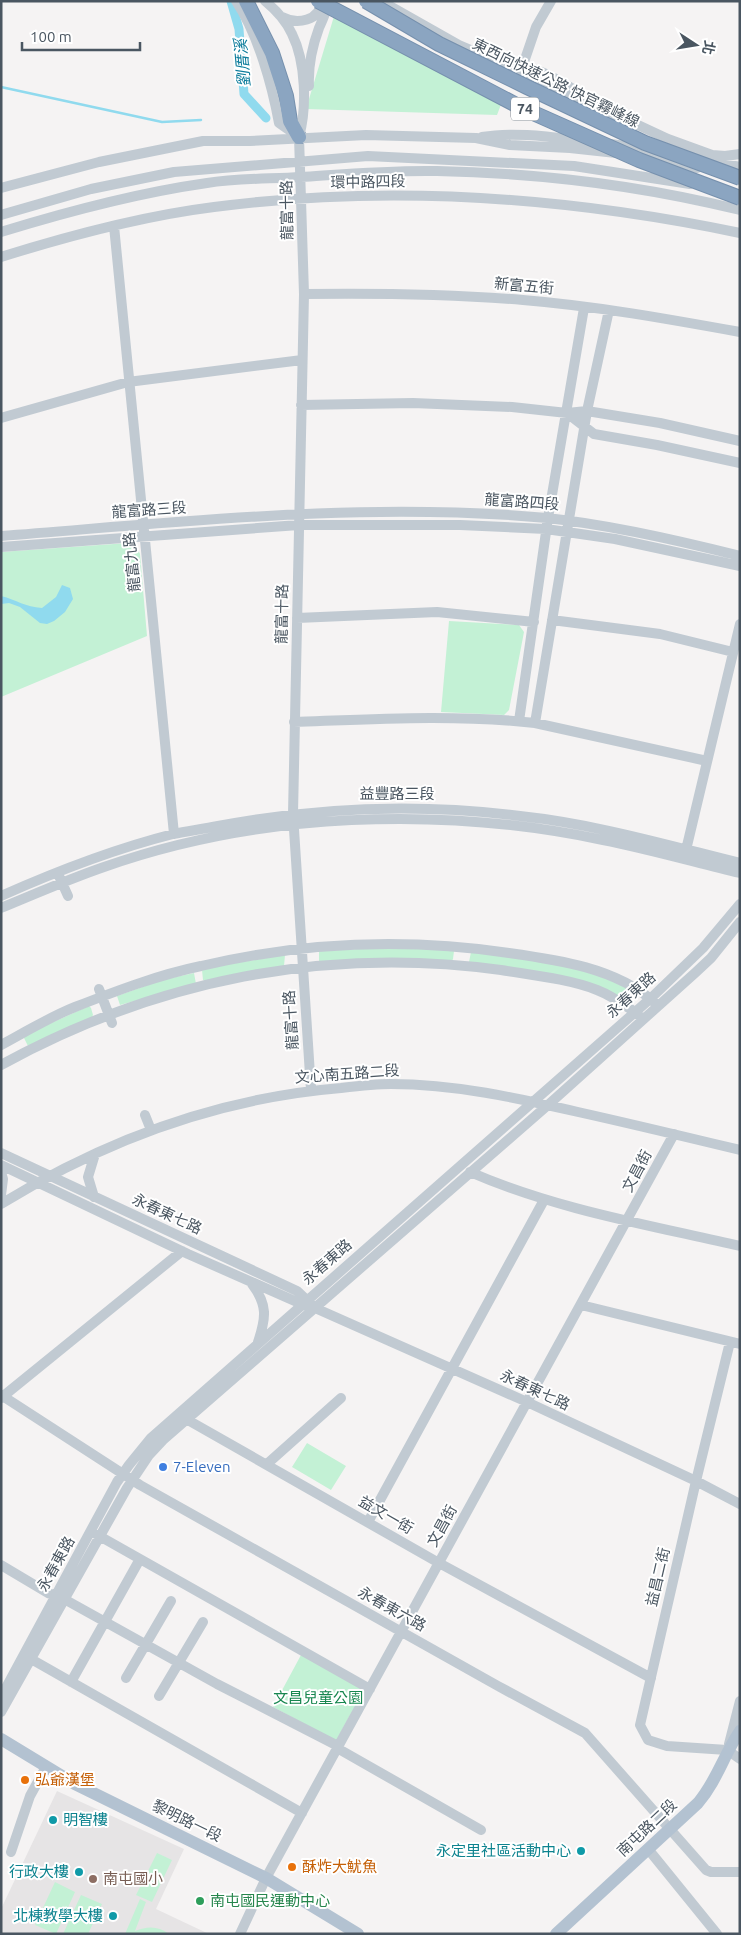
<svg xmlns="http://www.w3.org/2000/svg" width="741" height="1935" font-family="Ubuntu,'Noto Sans TC',sans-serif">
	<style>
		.education { fill: #e6e4e5 }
		.green { fill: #c3f1d5 }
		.water { fill: #90daee }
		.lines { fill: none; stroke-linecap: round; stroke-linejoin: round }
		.stream { stroke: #90daee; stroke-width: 2.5 }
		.canal { stroke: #90daee; stroke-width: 9 }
		.highway-casing { stroke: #7690ad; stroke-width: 16 }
		.minor { stroke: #c1cad2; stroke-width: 10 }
		.major { stroke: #b3c2d1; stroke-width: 12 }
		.highway { stroke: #8ba5c1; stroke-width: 14 }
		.highway-bridge-casing { stroke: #7690ad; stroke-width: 16; stroke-linecap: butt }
		.highway-bridge { stroke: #8ba5c1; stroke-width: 14 }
		.shop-dot { fill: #3f7fe0; stroke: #fff; stroke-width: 2 }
		.food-dot { fill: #e8710a; stroke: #fff; stroke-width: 2 }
		.culture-dot { fill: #0f9aa8; stroke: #fff; stroke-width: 2 }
		.education-dot { fill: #8d6e63; stroke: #fff; stroke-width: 2 }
		.leisure-dot { fill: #2e9e5b; stroke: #fff; stroke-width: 2 }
		.labels { text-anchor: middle; stroke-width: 4; stroke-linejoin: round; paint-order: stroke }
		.shield { fill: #fff; stroke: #808990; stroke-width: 1 }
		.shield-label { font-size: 14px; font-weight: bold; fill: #4a5661 }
		.street-label { font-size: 15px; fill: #4a5661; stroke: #fff }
		.shop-label { font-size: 15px; fill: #366cbe; stroke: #fff; text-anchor: start }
		.park-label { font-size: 15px; fill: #17864f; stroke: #fff }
		.food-label { font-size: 15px; fill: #c56008; stroke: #fff; text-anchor: start }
		.culture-label { font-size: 15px; fill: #0d838f; stroke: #fff; text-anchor: end }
		.education-label { font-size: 15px; fill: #785e54; stroke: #fff; text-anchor: start }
		.leisure-label { font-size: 15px; fill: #27864d; stroke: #fff; text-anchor: start }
		.water-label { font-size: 16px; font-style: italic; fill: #0c7c9b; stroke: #fff }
	</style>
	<rect width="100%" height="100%" fill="#f5f3f3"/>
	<path class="education" d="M 57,1791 L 184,1849 L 156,1909 L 209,1934 L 1,1934 L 1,1909 Z"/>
	<path class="green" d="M 338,3 L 505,94 L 497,115 L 306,109 Z
		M 128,543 L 136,546 L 140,554 L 147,636 L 1,697 L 1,552 Z
		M 449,621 L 519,625 L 524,632 L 509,710 L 504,715 L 441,712 Z
		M 397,947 L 454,951 L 453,959 L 452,961 L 319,961 L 319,951 Z
		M 471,952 C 512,958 557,961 596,975 C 610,979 622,986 635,992 L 627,999 L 469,962 Z
		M 285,955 L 284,966 L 206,981 L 203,980 L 202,970 L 223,965 Z
		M 194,973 L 196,984 L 120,1005 L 117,996 L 162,980 Z
		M 89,1006 L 91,1008 L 93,1015 L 92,1017 L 28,1046 L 24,1038 L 27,1034 Z
		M 307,1443 L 346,1466 L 331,1490 L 292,1467 Z
		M 301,1655 L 364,1689 L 336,1741 L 273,1707 Z
		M 157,1853 L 172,1860 L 152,1902 L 136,1895 Z
		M 55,1882 L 75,1892 L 56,1934 L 35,1925 Z
		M 81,1895 L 102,1904 L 88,1934 L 63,1934 Z
		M 140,1899 L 146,1902 L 135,1931 C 148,1926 158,1926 169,1934 L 125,1934 Z"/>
	<path class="water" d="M 62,585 L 70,588 L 73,599 L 65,612 L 54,621 L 47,624 L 40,623 L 20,607 L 9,603 L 1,604 L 1,596 C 17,600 25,607 42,608 L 56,597 Z"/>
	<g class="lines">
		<path class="stream" d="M 1,87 L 162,122 L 201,120"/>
		<path class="canal" d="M 231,1 L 239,29 L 244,94 L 266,118"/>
		<g class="highway-casing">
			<path id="highway" d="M 246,1 L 272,53 L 286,96 L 290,121 L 299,137"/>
		</g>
		<path class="minor" d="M 236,1 C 258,34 272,85 279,123 L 296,135
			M 265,1 C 276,10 286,21 292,34 C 306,62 307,108 299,137 L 304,294 L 293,814 L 311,1090
			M 381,1 L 459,45 L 499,62 L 578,101 L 608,111 L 668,139 L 712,155 L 725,156 L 740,154
			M 282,17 C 297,25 320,21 322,1
			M 507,63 C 543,67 565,85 595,102
			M 523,65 L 536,27 L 551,1
			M 309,86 C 308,66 312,47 319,28 C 323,19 327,11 327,1
			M 482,137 C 517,131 556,138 591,142
			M 611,144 L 651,150
			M 645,157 L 697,168
			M 704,160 L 740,167
			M 1,188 L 99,162 L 203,141 L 250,141 L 366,135 L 476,138 L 510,145 L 570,148 L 616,153
			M 1,215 L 91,189 L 174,172 L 368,156 L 574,166 L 690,184
			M 114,226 L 174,834
			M 1,232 C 69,211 137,193 207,183 C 238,178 270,179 301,177 C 346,174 391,170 437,171 C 536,173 643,186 740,210
			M 1,257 C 71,235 142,216 214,207 C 389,184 567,197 740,233
			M 304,294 C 377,293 450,294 523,300 C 596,306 668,319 740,332
			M 301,405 L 413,403 L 512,407 L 567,413 L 587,411 L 660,423 L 740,441
			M 567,413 L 594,434 L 657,445 L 740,463
			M 1,418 L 128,382 L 302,360
			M 1,536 C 183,522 365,501 547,518 C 612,525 677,540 740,556
			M 1,547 L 299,525 L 460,525 L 546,529 L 615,539 L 740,566
			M 297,618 L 437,612 L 534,622
			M 552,620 L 660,634 L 733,652
			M 519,721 L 548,518 L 584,308
			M 294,722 C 375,719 455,714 535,723 L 707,761
			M 535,723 L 587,411 L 609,310
			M 686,850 L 740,624
			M 59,876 L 68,896
			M 1,896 C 57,871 114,849 173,834 C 188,831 203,829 218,826 C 318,807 419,803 520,816 C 595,824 667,845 740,863
			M 1,908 C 35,894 69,879 104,867 C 260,812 441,806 603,840 C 649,849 694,862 740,873
			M 99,989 L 112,1023
			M 1,1045 C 25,1032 50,1017 75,1007 C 116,991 158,975 201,966 C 303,942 407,938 509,953 C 559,960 616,968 654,1002
			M 1,1065 C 156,980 326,946 501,970 C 531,975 569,979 597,990 C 613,996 626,1006 639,1015
			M 145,1115 L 151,1130
			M 1,1153 L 297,1291 L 315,1308 L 527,1402 L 696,1481 L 740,1504
			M 1,1165 L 188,1254 L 306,1306
			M 1,1172 L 3,1179 L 1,1195
			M 470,1172 C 555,1209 649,1225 740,1246
			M 94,1197 L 88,1177 L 95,1154
			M 1,1204 C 105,1140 220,1098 341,1088 C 358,1086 375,1084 391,1084 C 455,1084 517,1098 578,1112 C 632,1124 686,1137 740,1150
			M 252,1284 C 268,1305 266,1318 258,1342
			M 581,1305 L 740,1344
			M 1,1395 L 140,1485 L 498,1686 L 585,1733 L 706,1870 L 711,1872 L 740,1872
			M 1,1398 L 182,1251
			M 186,1419 L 439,1563 L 651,1678
			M 267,1464 L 341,1398
			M 368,1522 L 544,1200
			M 94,1533 L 370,1689
			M 1,1565 L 48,1593 L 64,1599 L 217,1684 L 338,1746
			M 31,1659 L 302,1813
			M 126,1678 L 171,1601
			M 71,1682 L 140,1559
			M 159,1696 L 203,1622
			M 1,1697 L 117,1482 L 129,1465 L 151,1438 L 650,999 L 703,948 L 740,904
			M 1,1712 L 127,1488 L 149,1455 L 163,1440 L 548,1105 L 695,973 L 711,958 L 740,922
			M 729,1744 L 740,1701
			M 337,1748 L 481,1830
			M 727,1750 L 667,1746 L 648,1740 L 640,1725 L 696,1481 L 730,1342
			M 727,1750 L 740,1759
			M 648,1849 L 717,1934
			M 11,1852 L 30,1796 L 46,1767
			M 240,1934 L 266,1878 L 674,1134"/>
		<path class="major" d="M 1,1739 L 75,1784 L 266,1878 L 358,1934
			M 556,1934 L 698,1803 C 718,1779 723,1756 740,1731"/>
		<use href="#highway" class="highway"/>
		<g class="highway-bridge-casing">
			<path id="highway-bridge" d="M 318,1 L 522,108 L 639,160 L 740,198
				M 366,1 L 439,44 L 527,87 L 645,143 L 740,178"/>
		</g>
		<use href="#highway-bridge" class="highway-bridge"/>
	</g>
	<circle class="shop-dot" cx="163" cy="1467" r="5"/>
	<g class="food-dot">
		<circle cx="25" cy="1780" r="5"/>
		<circle cx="292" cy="1867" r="5"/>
	</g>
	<g class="culture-dot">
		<circle cx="53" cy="1820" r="5"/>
		<circle cx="581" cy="1851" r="5"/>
		<circle cx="79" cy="1872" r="5"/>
		<circle cx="113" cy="1916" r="5"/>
	</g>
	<circle class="education-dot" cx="93" cy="1879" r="5"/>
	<circle class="leisure-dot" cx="200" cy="1901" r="5"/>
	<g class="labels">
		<rect class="shield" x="511" y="97.5" width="28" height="23" rx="4"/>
		<g class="shield-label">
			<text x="525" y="114">74</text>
		</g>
		<g class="street-label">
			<text transform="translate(556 83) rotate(26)" y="5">東西向快速公路 快官霧峰線</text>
			<text transform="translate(368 182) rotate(-1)" y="5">環中路四段</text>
			<text transform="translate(287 210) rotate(-91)" y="5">龍富十路</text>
			<text transform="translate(524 286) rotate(5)" y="5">新富五街</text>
			<text transform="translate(522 502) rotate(4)" y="5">龍富路四段</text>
			<text transform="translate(149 510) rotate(-4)" y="5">龍富路三段</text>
			<text transform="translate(132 562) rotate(-96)" y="5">龍富九路</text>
			<text transform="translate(282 614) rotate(-89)" y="5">龍富十路</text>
			<text x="397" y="799">益豐路三段</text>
			<text transform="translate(631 995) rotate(-42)" y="5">永春東路</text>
			<text transform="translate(291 1020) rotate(-94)" y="5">龍富十路</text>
			<text transform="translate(347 1074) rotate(-4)" y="5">文心南五路二段</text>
			<text transform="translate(637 1171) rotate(-62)" y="5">文昌街</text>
			<text transform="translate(167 1214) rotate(25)" y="5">永春東七路</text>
			<text transform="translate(327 1262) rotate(-41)" y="5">永春東路</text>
			<text transform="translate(535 1390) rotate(25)" y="5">永春東七路</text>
			<text transform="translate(386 1515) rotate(30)" y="5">益文一街</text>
			<text transform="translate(442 1526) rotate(-61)" y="5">文昌街</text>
			<text transform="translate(56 1564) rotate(-61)" y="5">永春東路</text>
			<text transform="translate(658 1577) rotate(-77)" y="5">益昌二街</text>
			<text transform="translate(392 1609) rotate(29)" y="5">永春東六路</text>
			<text transform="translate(187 1821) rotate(26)" y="5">黎明路一段</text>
			<text transform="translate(647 1828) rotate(-43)" y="5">南屯路二段</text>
		</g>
		<g class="shop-label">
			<text x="173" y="1472">7-Eleven</text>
		</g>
		<g class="park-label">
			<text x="318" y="1703">文昌兒童公園</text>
		</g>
		<g class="food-label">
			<text x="35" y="1785">弘爺漢堡</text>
			<text x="302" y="1872">酥炸大魷魚</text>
		</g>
		<g class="culture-label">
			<text x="63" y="1825" text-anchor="start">明智樓</text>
			<text x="571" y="1856">永定里社區活動中心</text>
			<text x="69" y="1877">行政大樓</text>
			<text x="103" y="1921">北棟教學大樓</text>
		</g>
		<g class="education-label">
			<text x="103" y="1884">南屯國小</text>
		</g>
		<g class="leisure-label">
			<text x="210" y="1906">南屯國民運動中心</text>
		</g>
		<g class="water-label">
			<text transform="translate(242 63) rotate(-95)" y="6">劉厝溪</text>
		</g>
	</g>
	<rect width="741" height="1935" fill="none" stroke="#4a5661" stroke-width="5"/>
	<g transform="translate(696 45) rotate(102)" stroke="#ffffff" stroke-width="4" paint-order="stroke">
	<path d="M0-4L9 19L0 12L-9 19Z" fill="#4a5661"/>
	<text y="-8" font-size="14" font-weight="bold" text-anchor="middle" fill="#4a5661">北</text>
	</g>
	<path d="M22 42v8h118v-8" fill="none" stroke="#4a5661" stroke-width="2.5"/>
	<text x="30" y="42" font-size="15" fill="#4a5661" stroke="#ffffff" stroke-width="4" paint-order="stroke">100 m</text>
</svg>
